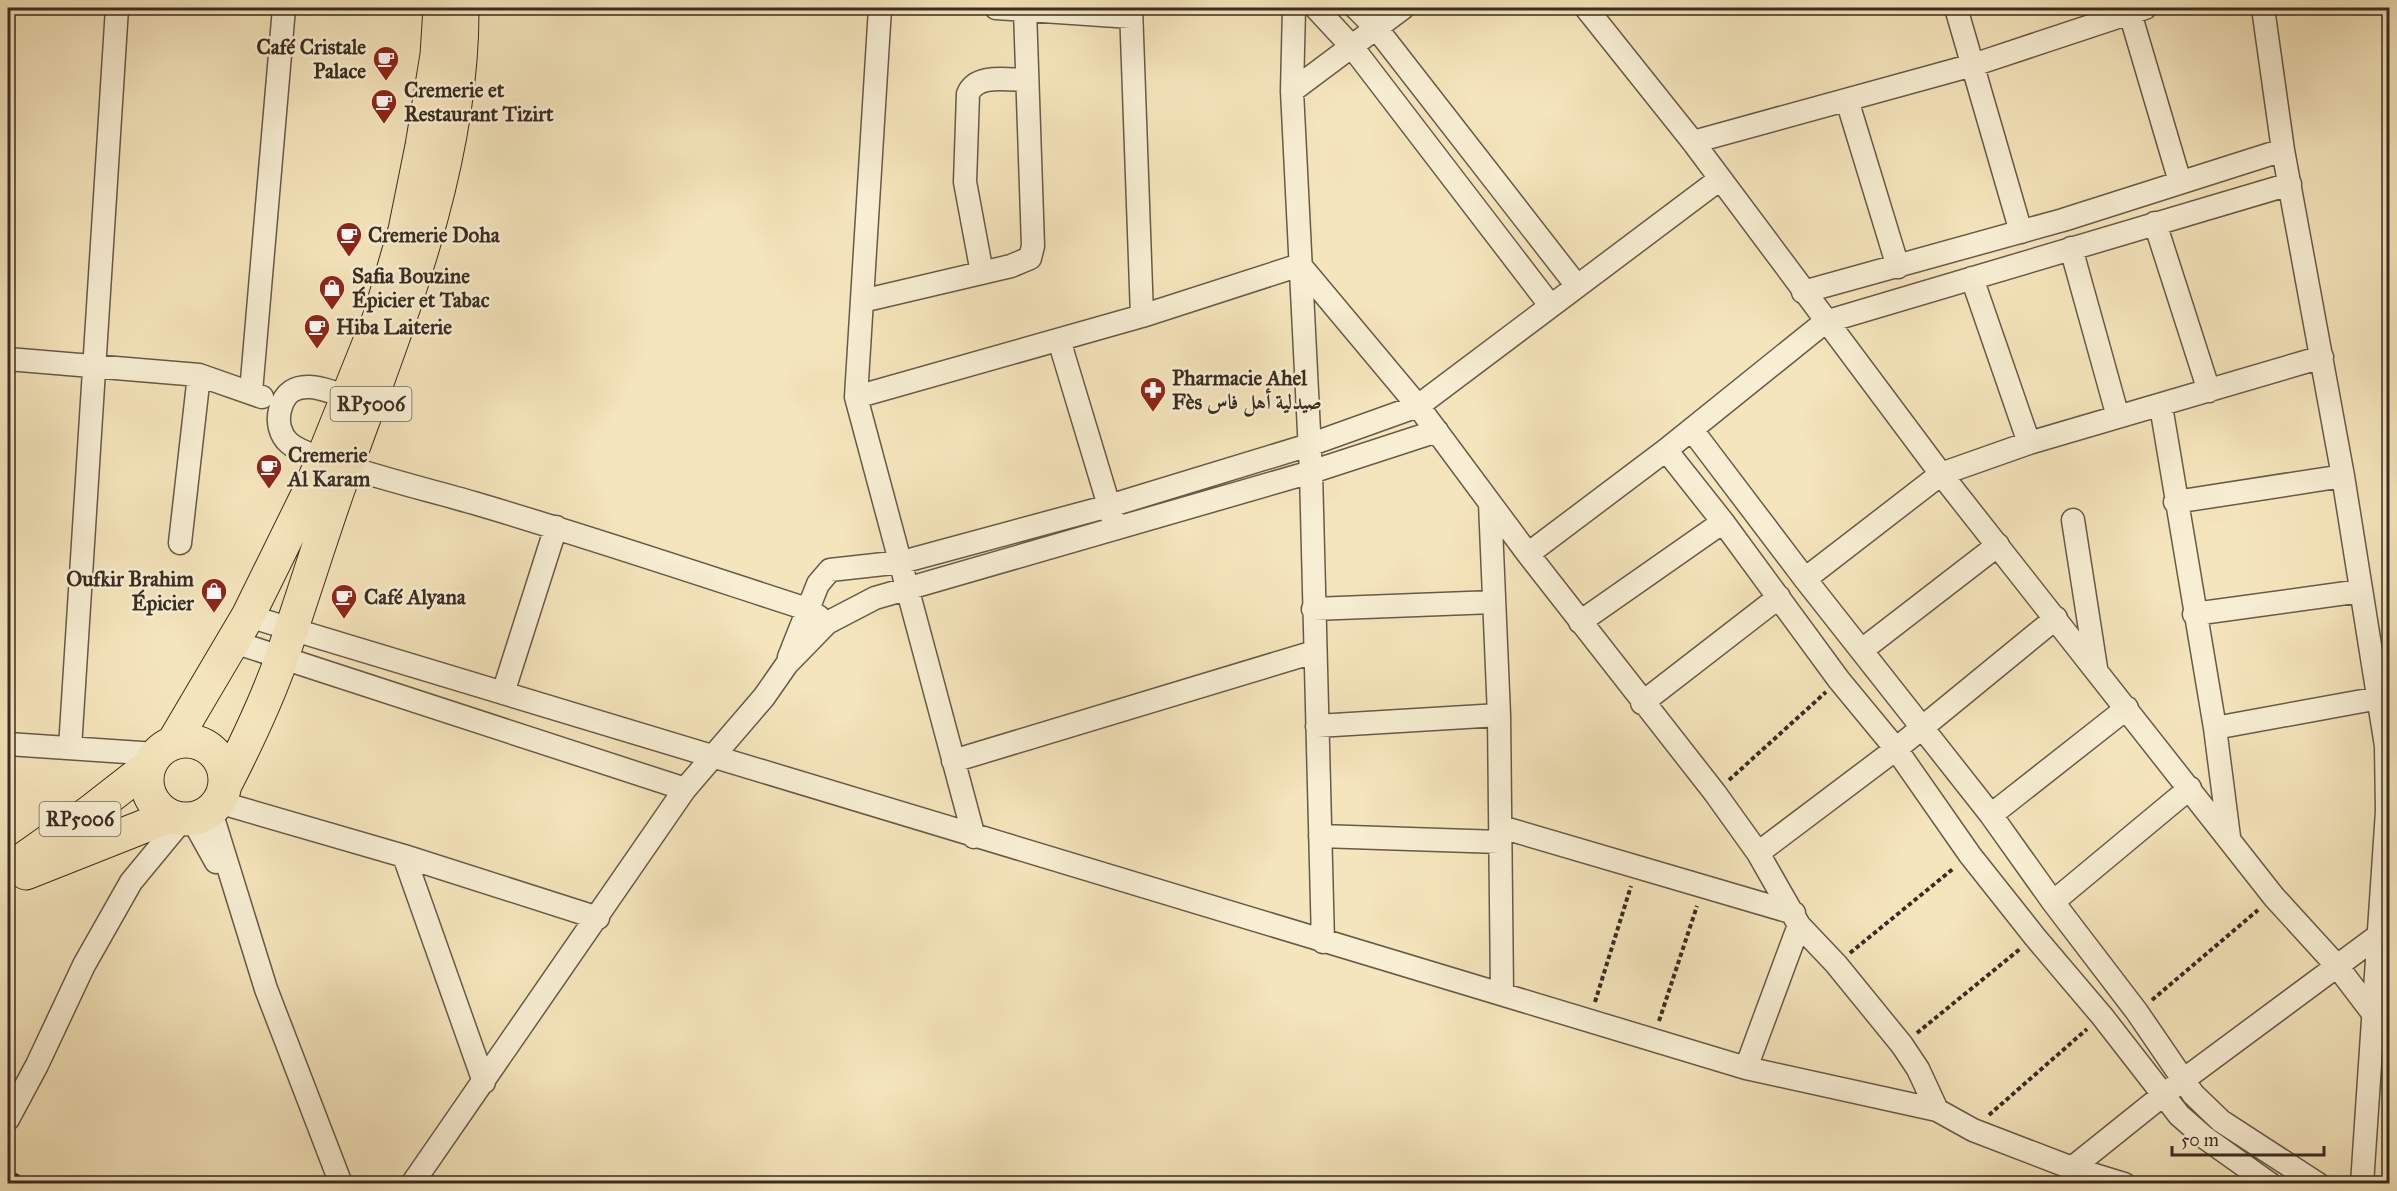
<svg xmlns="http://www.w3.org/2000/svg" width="2397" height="1191" font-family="'IM FELL Great Primer',Amiri,serif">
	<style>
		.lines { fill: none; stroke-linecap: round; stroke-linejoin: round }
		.street-casing { stroke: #685a48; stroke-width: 25 }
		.primary-casing { stroke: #392c21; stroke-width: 35 }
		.path { stroke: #392c21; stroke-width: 4; stroke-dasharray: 4.5 3; stroke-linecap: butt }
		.street { stroke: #f8eed3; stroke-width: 22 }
		.primary { stroke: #f5e5bc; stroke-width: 33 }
		.labels { text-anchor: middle; stroke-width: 5; stroke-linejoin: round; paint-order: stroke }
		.shield { fill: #f8eed3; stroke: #726656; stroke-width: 1.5 }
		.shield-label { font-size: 20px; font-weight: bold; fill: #392c21 }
		.poi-label { font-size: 21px; font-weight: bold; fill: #392c21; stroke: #f8eed3; text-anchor: start }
	</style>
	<rect width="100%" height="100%" fill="#f5e5bc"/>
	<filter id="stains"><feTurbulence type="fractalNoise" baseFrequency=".00333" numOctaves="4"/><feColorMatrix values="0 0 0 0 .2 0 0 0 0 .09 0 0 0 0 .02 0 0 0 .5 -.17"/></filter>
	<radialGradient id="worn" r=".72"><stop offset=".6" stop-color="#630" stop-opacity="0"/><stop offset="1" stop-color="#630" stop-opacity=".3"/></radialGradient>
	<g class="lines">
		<g class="street-casing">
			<path id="street" d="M 880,8 L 856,397 L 974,837
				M 996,8 L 1131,17
				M 1131,8 L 1142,316
				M 1294,8 L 1292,91 L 1311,472 L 1323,942
				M 1316,8 L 1353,48 L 1550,305
				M 1356,8 L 1377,29 L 1577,286
				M 1586,8 L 1693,142 L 1941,474 L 2274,897 L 2337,966 L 2372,1012
				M 1956,8 L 2021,232
				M 2263,8 L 2283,150 L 2343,476 L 2386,746 L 2387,811 L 2362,1184
				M 2130,13 L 2180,182
				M 1292,91 L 1403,8
				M 1847,100 L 1898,267
				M 1693,142 L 1973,65 L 2145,8
				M 2155,223 L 2209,391
				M 2071,248 L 2118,417
				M 982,273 L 965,182 L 968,94 C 976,73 1008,80 1027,80
				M 1972,278 L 2029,443
				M 1803,292 L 2063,220 L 2283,150
				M 862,301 L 1011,266 L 1030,258 L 1033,246 L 1025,10
				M 1059,340 L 1113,519
				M 8,359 L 199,375 L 262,397
				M 251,392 L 284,8
				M 856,397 L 1142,316 L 1300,265 L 1418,406 L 1528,554 L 1715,793 L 1758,853 L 1799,925 L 1836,964 L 1902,1045 L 1918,1069 L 1937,1110
				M 360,403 C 335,393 290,369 280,410 C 277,422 280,435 289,443 C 299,452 315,455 326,460 C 375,477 425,489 474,503 C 586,536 696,573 807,609 L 819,617
				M 2161,406 L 2215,728 L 2229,837
				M 1692,430 L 1805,579 L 1991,815 L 2053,902 L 2137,1012 L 2193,1094 L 2221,1121 L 2318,1184
				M 1666,450 L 1723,522 L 1839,680 L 1896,749 L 1970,855 L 2035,937 L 2102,1016 L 2179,1115 L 2204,1137 L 2270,1184
				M 2175,502 L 2343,476
				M 1490,503 L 1499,715 L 1502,993
				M 2073,520 L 2096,668
				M 180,543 L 199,375
				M 1528,554 L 1666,450 L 1825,322 L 2290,184
				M 1805,579 L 1941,474 L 2029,443 L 2322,357
				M 1313,609 L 1494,602
				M 2194,614 L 2361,591
				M 248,616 L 1746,1068 L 1937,1110 L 1973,1130 L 2072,1168 L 2124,1184
				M 1580,622 L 1723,522
				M 234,642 L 685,789
				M 1862,650 L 1998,545
				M 789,657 L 818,584 L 830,570 L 902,562 L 1109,506 L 1309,445 L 1418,406 L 1720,179
				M 503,693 L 556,527
				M 1642,703 L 1779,597
				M 1317,726 L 1499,715
				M 2215,728 L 2379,698
				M 8,744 L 156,754
				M 70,748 L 117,8
				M 953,761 L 1314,652
				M 218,802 L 404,856 L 598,918
				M 207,812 L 213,818 L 266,989 L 341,1184
				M 1991,815 L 2127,708
				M 192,819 L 216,862
				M 1501,827 L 1794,913
				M 1320,836 L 1500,842
				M 1758,853 L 1896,749 L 2056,618
				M 404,856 L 484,1082
				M 2053,902 L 2190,788
				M 1746,1068 L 1799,925
				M 8,1119 L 37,1065 L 84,965 L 131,882 L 183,819
				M 2072,1168 L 2163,1095 L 2379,935
				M 412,1184 L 685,789 L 764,697 L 787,664 L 827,623 L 875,598 L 1311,472 L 1437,431"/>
		</g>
		<g class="primary-casing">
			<path id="primary" d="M147 780a39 39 0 1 1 78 0a39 39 0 1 1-78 0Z
				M 173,743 L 248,616 L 310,490 L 380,316 L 405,230 L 422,146 L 437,55 L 440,8
				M 225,785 C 246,744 267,700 282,657 C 304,594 323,530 346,467 C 399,321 463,166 462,8
				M 8,870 L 90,812 L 149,766
				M 26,873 L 170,816"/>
		</g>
		<path class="path" d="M 1729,780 L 1826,692
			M 1850,953 L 1954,868
			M 2152,1000 L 2258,910
			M 1595,1002 L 1631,886
			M 1659,1021 L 1697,906
			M 1917,1033 L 2020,949
			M 1989,1115 L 2087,1029
			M 8,1171 L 33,1184"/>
		<use href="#street" class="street"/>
		<use href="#primary" class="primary"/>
	</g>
	<defs>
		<g id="cafe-pin" transform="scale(1.35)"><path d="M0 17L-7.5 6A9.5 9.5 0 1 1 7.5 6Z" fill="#8f2418" stroke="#f8eed3"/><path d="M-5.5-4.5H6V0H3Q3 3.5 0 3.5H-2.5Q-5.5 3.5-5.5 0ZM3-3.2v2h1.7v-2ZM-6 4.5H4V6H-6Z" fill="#fff"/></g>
		<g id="shop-pin" transform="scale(1.35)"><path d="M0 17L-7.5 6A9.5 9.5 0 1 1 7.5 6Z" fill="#8f2418" stroke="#f8eed3"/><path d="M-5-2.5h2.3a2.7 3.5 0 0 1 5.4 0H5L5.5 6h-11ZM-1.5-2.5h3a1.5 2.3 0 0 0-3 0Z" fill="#fff"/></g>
		<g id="pharmacy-pin" transform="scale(1.35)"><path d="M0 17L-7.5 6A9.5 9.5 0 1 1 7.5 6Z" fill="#8f2418" stroke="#f8eed3"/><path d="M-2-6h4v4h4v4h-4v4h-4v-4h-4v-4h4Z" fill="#fff"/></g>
	</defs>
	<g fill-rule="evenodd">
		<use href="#cafe-pin" x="386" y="59"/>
		<use href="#cafe-pin" x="384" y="102"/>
		<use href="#cafe-pin" x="349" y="235"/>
		<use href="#shop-pin" x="332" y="288"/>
		<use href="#cafe-pin" x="317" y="327"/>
		<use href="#pharmacy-pin" x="1153" y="390"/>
		<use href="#cafe-pin" x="269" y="467"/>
		<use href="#shop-pin" x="214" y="591"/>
		<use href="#cafe-pin" x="344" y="597"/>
	</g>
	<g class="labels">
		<g class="shield">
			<rect x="330.5" y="387" width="81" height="34" rx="4.5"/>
			<rect x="39.5" y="802" width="81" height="34" rx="4.5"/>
		</g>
		<g class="shield-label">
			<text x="371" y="411">RP5006</text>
			<text x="80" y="826">RP5006</text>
		</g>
		<g class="poi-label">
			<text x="366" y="54" text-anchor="end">Café Cristale<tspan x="366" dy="24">Palace</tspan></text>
			<text x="404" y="97">Cremerie et<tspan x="404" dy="24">Restaurant Tizirt</tspan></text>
			<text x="368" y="242">Cremerie Doha</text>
			<text x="352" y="283">Safia Bouzine<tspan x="352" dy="24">Épicier et Tabac</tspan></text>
			<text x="336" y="334">Hiba Laiterie</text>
			<text x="1172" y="385">Pharmacie Ahel<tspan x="1172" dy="24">Fès صيدلية أهل فاس</tspan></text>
			<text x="288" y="462">Cremerie<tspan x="288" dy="24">Al Karam</tspan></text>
			<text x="194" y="586" text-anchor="end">Oufkir Brahim<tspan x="194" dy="24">Épicier</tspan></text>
			<text x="364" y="604">Café Alyana</text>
		</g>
	</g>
	<rect width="2397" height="1191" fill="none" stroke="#f5e5bc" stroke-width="30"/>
	<rect x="9" y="9" width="2379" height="1173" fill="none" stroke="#392c21" stroke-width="3"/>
	<rect x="15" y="15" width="2367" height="1161" fill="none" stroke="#392c21" stroke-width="1.5"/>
	<path d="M2172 1146v9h152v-9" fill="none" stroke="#392c21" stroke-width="3"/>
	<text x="2181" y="1146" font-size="18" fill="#392c21" stroke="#f8eed3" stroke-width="4.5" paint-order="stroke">50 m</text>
	<rect width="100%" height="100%" filter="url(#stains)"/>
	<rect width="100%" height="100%" fill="url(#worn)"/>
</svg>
